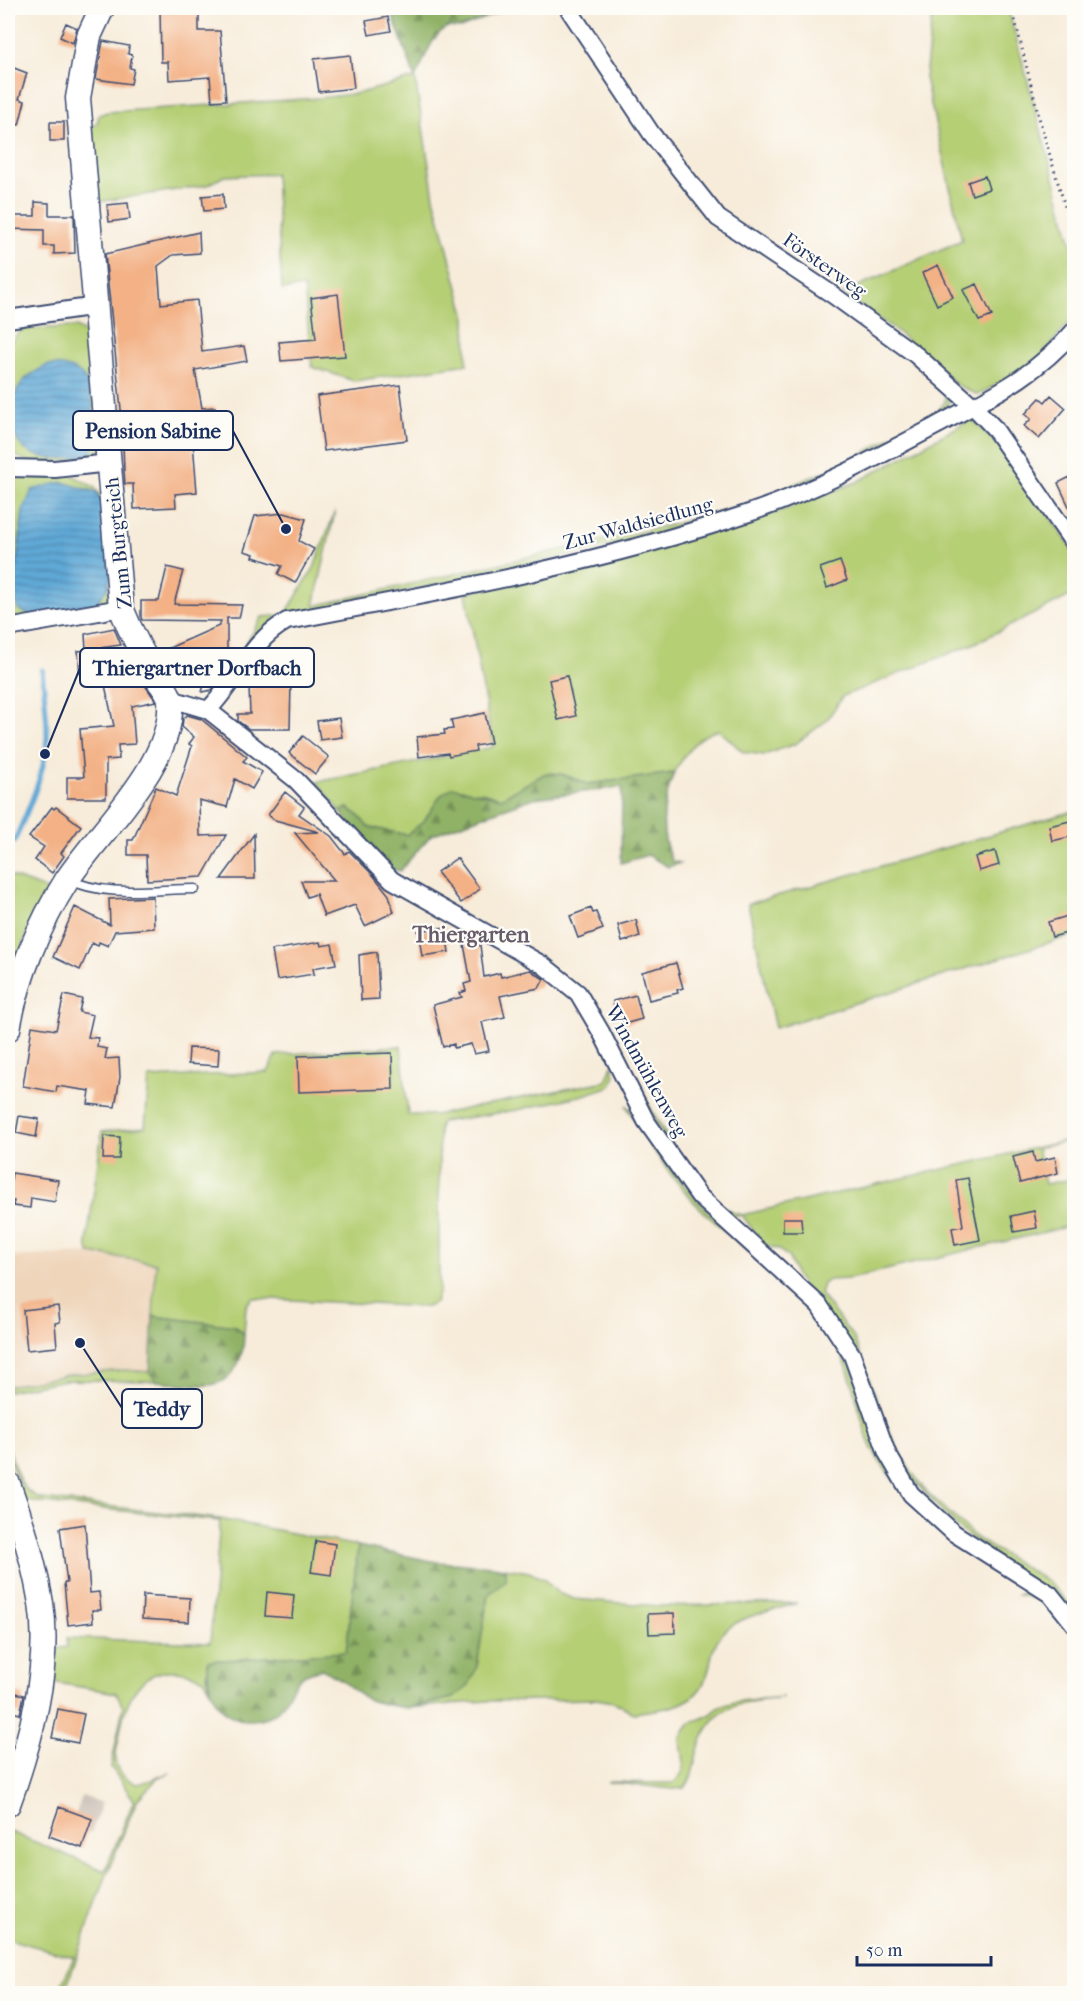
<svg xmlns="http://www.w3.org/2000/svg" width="1082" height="2001" font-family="'IM FELL French Canon',serif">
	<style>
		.built { fill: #efd6bb }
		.industrial { fill: #cdc2b9 }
		.green { fill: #b5cf74; stroke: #687f69; stroke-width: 1.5 }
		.forest { fill: url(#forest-firs); stroke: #567062; stroke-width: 1.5 }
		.water { fill: url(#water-rules); stroke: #3d6c9a; stroke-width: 1.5 }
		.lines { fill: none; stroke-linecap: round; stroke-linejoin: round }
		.stream { stroke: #5fa8d6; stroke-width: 5 }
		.building { fill: #f3b185 }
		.lane-casing { stroke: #3c4b71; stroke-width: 11 }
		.street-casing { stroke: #3c4b71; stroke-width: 20 }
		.secondary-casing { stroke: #3c4b71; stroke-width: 27 }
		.path { stroke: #3c4b71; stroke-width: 3; stroke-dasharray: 1.5 4.5; stroke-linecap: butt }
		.lane { stroke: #fff; stroke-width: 8 }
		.street { stroke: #fff; stroke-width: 16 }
		.secondary { stroke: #fff; stroke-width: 24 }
		.labels { text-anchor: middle; stroke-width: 4.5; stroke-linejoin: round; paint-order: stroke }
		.street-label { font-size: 20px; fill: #1b2f5e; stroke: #fdfcf7 }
		.quarter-label { font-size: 22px; font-weight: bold; fill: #675c6c; stroke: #fdfcf7 }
		.leader { fill: none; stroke: #1b2f5e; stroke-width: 2 }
		.callout-dot { fill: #1b2f5e; stroke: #fdfcf7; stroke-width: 2 }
		.callout { fill: #fdfcf7; stroke: #1b2f5e; stroke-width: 2 }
		.callout-label { font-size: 21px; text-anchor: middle; font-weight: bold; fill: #1b2f5e }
	</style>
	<defs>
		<pattern id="forest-firs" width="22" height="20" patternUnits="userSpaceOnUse" patternTransform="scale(1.5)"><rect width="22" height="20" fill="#90b266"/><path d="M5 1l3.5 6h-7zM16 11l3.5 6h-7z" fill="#759157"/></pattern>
		<pattern id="water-rules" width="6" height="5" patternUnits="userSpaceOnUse" patternTransform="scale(1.5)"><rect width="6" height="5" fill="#5fa8d6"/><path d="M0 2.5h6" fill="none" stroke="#4e89b1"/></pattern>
	</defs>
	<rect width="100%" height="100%" fill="#fdfcf7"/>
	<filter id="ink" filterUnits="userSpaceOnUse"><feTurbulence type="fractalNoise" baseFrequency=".0167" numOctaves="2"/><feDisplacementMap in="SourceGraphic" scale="12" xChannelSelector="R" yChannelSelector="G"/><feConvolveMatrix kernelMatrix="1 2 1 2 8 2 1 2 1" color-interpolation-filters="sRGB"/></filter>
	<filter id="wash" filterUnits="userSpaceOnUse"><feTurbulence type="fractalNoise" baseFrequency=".008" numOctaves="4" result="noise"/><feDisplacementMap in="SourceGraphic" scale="24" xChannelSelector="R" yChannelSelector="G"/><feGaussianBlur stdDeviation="1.35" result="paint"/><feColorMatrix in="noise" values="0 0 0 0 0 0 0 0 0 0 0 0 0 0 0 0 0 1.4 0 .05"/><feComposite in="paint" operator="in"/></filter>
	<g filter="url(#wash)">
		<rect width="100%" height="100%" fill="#f7ecda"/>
		<path class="built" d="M 89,1253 L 156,1263 L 150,1372 L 125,1370 L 67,1375 L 8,1386 L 8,1257 Z"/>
		<path class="industrial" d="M 82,1796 L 102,1803 L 91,1833 L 87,1831 L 76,1814 Z"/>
		<path class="green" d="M 933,8 L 1008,8 L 1074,252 L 1074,316 L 1037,362 L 978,395 L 957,385 L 898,332 L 843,293 L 962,240 L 925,78 Z
			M 415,78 L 434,197 L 466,318 L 467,364 L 354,381 L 312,367 L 304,287 L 282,290 L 275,174 L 224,176 L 208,185 L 98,202 L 91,127 L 97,123 L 99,115 L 107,112 L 319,98 L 360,93 Z
			M 76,327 L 85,332 L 90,346 L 103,446 L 95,457 C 68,460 28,472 8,449 L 8,345 L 22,329 Z
			M 946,392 L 950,395 L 948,406 L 942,411 L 853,463 L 815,479 L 758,501 L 649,537 L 284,618 L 267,625 L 249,645 L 216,695 L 262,617 L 285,615 L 314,568 L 335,511 L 314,606 L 705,517 L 744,505 L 846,463 L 938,411 L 945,402 Z
			M 972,419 L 1004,452 L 1074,551 L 1074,594 L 973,644 L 843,696 L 826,721 L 795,744 L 764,755 L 743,752 L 719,730 C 696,735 686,753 674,773 L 588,784 L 561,774 L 546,773 L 501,798 L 482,792 L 441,795 L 424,821 L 407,835 L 368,827 L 357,814 L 348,808 L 341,812 L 317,782 L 493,747 L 466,593 L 742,525 L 857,482 Z
			M 67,472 L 94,487 L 102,497 L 110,596 L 99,606 L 80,614 L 23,511 L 14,582 L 32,617 L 8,620 L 8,484 L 15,476 Z
			M 1074,811 L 1074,935 L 775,1028 L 748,904 Z
			M 8,875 L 50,891 L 34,912 L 9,984 Z
			M 617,1042 C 639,1084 694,1208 742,1215 L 1074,1139 L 1037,1148 L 1045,1184 L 1074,1179 L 1074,1225 L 848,1279 L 829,1280 L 823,1284 L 820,1294 L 854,1338 L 888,1429 L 904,1461 L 924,1489 L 976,1538 L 1047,1581 L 1074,1608 L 1074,1616 L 959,1529 L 908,1475 L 891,1449 L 863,1371 L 796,1276 L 789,1258 L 780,1250 L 763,1244 L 742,1215 L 730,1218 L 679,1164 L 622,1063 Z
			M 401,1046 L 408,1115 L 435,1115 L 606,1081 L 612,1065 L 615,1075 L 611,1086 L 584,1095 L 517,1110 L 441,1122 L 439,1129 L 439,1290 L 435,1303 L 427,1307 L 252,1298 L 246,1306 L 244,1334 L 235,1326 L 153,1316 L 156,1263 L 89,1253 L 87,1242 L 102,1132 L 145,1127 L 149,1078 L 268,1072 L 276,1055 Z
			M 626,1105 C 639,1116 645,1131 655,1145 C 668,1164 682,1182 697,1199 C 745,1252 806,1288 844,1352 C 855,1370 859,1391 866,1411 C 876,1443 891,1473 913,1499 C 927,1514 943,1529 960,1541 C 988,1562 1065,1601 1074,1634 C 1060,1611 1045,1599 1018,1595 L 1023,1593 L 1023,1587 L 1020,1584 C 969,1549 930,1529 892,1478 C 883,1467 873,1453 868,1440 C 855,1399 850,1357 822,1323 C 788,1282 745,1250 706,1214 C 674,1184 648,1143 626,1105 Z
			M 125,1370 L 150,1372 L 157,1381 L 65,1380 L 8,1391 L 8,1386 L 67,1375 Z
			M 8,1445 C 15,1466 18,1492 42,1499 L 220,1519 L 358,1546 L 346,1652 L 209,1661 L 207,1676 L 210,1691 L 204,1679 C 155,1656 128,1684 120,1732 C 119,1741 114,1755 116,1765 C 119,1774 128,1780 136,1784 C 148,1783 158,1776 170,1773 L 159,1777 L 137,1800 L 108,1871 L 64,1993 L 58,1993 L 74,1957 L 8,1939 L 8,1841 L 11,1832 L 105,1871 L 134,1800 L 111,1767 L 123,1707 L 116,1693 L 52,1682 L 54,1649 L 67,1647 L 67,1638 L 210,1643 L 220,1521 L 25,1501 L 8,1456 Z
			M 493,1566 L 529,1572 L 544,1579 L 558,1593 L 574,1599 L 659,1606 L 797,1603 C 774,1611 738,1615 722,1634 C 713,1643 712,1656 709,1668 C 701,1707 669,1708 634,1713 L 614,1702 L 596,1699 L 487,1701 L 408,1708 L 453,1698 L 477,1666 L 488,1595 L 506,1580 L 506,1570 Z
			M 784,1697 C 740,1703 711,1703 697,1753 C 694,1765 693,1777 685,1788 L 674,1789 L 607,1782 L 673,1783 C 691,1770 682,1757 680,1739 C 690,1716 694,1724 711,1714 C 714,1713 715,1709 718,1708 C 736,1698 765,1700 784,1697 Z"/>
		<path class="forest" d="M 395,8 L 509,8 L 461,28 L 447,27 C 428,40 427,57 415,78 L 392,13 Z
			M 546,773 L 561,774 L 588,784 L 674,773 C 663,801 658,832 672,861 L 680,863 L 668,867 L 648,855 L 621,863 L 622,787 L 534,798 L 431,835 L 400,871 L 390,869 L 348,825 L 341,812 L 347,808 L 357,814 L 368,827 L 407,835 L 424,821 L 441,795 L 453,787 L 501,798 Z
			M 153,1316 L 235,1326 L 244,1334 C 244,1353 237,1379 215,1384 C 201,1388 172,1382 157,1381 L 150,1372 Z
			M 358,1546 L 437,1562 L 493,1566 L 506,1570 L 506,1580 L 488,1595 L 477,1666 L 469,1685 L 453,1698 L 408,1708 L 388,1705 L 368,1700 L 354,1691 L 344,1681 L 322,1669 C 317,1671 309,1672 304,1675 C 288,1685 287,1710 269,1716 C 227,1732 205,1698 208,1661 L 346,1652 Z"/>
		<path class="water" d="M 48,365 C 85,365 91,381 94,415 C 96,431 98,441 90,455 C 73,459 47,461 31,453 C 8,441 6,408 19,387 C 25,376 37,371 48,365 Z
			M 62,482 L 96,492 L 104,505 L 113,571 L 107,589 L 95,605 L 32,617 L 18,609 L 13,598 L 23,511 L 32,490 Z"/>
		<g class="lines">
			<path class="stream" d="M 14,842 C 27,813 48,766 47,735 C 47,714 44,692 42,670"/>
		</g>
		<g id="blocks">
			<path class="building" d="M 160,8 L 199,8 L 199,31 L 220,31 L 226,100 L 212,101 L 210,77 L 169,80 L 168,62 L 161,62 Z
				M 388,17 L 391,31 L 369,35 L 366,21 Z
				M 66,23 L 77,28 L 73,43 L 60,37 Z
				M 103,41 L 129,46 L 128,54 L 132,55 L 130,68 L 134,69 L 131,84 L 96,79 Z
				M 350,55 L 354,88 L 319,92 L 314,59 Z
				M 14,68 L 27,73 L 19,99 L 25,101 L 19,125 L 8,124 L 8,69 L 13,71 Z
				M 50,122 L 64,122 L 64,141 L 50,141 Z
				M 985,176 L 989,189 L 972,195 L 968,182 Z
				M 223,194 L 224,209 L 204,211 L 202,196 Z
				M 35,202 L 49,203 L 49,215 L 74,215 L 75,253 L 54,254 L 54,246 L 44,246 L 44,230 L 8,229 L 8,216 L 35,216 Z
				M 128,203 L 130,219 L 109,222 L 107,205 Z
				M 199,232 L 200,253 L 173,255 L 158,266 L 161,304 L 197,300 L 202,352 L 244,346 L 247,361 L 195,370 L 202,408 L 215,407 L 218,440 L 193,442 L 197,492 L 175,494 L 176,507 L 134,509 L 133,484 L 125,484 L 124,470 L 122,419 L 105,254 Z
				M 938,265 L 953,297 L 937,305 L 922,273 Z
				M 977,284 L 992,316 L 979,321 L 963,290 Z
				M 338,294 L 345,356 L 281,361 L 279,342 L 316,339 L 311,298 Z
				M 400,385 L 407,440 L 324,451 L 317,396 Z
				M 1051,395 L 1066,408 L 1039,439 L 1024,426 L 1031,419 L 1025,414 L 1040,398 L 1045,402 Z
				M 1074,475 L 1074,517 L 1058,483 Z
				M 284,513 L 306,519 L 299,541 L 314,549 L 295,583 L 278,574 L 282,566 L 253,557 L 254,554 L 244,551 L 255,516 Z
				M 840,561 L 847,580 L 827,588 L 820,568 Z
				M 167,567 L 183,571 L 174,604 L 242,605 L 239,618 L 227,618 L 227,662 L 224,673 L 212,690 L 202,692 L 212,656 L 171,673 L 161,657 L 171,653 L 169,648 L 219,626 L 221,621 L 142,620 L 141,617 L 141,601 L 159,601 Z
				M 114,628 L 121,645 L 86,650 L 85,634 Z
				M 99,649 L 102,671 L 80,674 L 78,651 Z
				M 567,676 L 576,716 L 558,720 L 549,680 Z
				M 140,678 L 156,701 L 132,706 L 135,744 L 118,745 L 119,759 L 106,760 L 106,798 L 67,798 L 67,777 L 84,777 L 80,729 L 114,726 L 105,685 Z
				M 256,680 L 291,680 L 290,729 L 249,729 L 238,721 L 238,714 L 250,714 L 249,687 L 256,687 Z
				M 485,713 L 491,743 L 475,746 L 476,751 L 449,756 L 448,753 L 419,757 L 417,737 L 445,734 L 444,730 L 453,729 L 451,720 Z
				M 187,715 L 201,719 L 247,757 L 243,761 L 262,772 L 252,789 L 235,779 L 227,807 L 199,800 L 200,836 L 226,835 L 202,877 L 147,880 L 146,855 L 128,855 L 128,840 L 133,840 L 156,787 L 176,796 L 192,746 L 189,744 L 194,737 L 182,727 L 183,719 Z
				M 339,718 L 342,737 L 320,740 L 317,721 Z
				M 303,736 L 329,757 L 315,774 L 289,753 Z
				M 285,792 L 304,807 L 299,814 L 331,836 L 345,854 L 349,851 L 373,875 L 389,895 L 394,912 L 365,926 L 355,905 L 324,916 L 316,894 L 307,897 L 301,881 L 335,881 L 295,833 L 319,832 L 275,820 L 268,815 Z
				M 52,807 L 54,809 L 56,807 L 81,826 L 61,853 L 64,856 L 52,873 L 35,860 L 44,847 L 29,837 Z
				M 1074,820 L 1074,836 L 1052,841 L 1049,826 Z
				M 254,834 L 255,879 L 221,879 Z
				M 995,851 L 999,865 L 979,871 L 975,857 Z
				M 457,858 L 480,889 L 461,903 L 437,872 Z
				M 153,897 L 154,928 L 115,931 L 108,946 L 99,942 L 98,946 L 92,943 L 80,970 L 53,957 L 75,907 L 110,925 L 109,899 Z
				M 591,908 L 593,913 L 596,912 L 603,929 L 578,938 L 570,916 Z
				M 1074,914 L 1074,931 L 1052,937 L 1048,922 Z
				M 636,920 L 640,937 L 622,942 L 618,925 Z
				M 445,927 L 449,952 L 422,956 L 418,931 Z
				M 473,937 L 480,945 L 484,977 L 500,973 L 501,977 L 530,970 L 544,979 L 539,988 L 500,996 L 505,1017 L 482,1022 L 489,1051 L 474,1054 L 471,1044 L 454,1048 L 454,1044 L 443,1047 L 433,1005 L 462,997 L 460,993 L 466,991 L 464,984 L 471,982 L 463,939 Z
				M 320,942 L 321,946 L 332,944 L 336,964 L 313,968 L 314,974 L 277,980 L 272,950 Z
				M 377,952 L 379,999 L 361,1000 L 359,955 Z
				M 676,963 L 683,988 L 677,990 L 678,993 L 649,1000 L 642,972 Z
				M 64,995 L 82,999 L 79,1012 L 93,1015 L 88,1037 L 98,1038 L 97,1047 L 107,1049 L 105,1059 L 119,1058 L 120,1077 L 115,1107 L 88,1104 L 90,1091 L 57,1086 L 56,1092 L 23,1086 L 32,1026 L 56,1030 Z
				M 636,995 L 642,1019 L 624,1024 L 621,1014 L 616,1015 L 613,1001 Z
				M 189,1048 L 219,1049 L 218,1066 L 188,1064 Z
				M 392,1053 L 393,1089 L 299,1092 L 298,1056 Z
				M 19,1116 L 39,1119 L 36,1137 L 16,1133 Z
				M 104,1136 L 120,1137 L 119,1159 L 103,1159 Z
				M 1033,1152 L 1035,1162 L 1055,1157 L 1058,1173 L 1020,1183 L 1013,1157 Z
				M 12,1173 L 58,1180 L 55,1202 L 31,1198 L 30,1208 L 13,1206 L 14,1201 L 8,1201 Z
				M 968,1178 L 980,1240 L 955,1245 L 952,1228 L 963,1226 L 956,1180 Z
				M 1034,1211 L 1037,1228 L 1014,1232 L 1011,1216 Z
				M 783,1218 L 801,1218 L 802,1232 L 783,1232 Z
				M 58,1306 L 60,1322 L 55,1323 L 57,1347 L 27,1350 L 23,1310 Z
				M 85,1524 L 90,1593 L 99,1592 L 101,1610 L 92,1610 L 93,1622 L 68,1625 L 64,1583 L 67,1583 L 60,1528 Z
				M 316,1541 L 335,1544 L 331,1575 L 311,1572 Z
				M 267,1592 L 294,1595 L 292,1618 L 265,1616 Z
				M 143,1595 L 190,1598 L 189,1622 L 142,1619 Z
				M 674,1613 L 675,1633 L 649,1634 L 648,1614 Z
				M 8,1691 L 24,1695 L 20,1714 L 8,1711 Z
				M 58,1709 L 84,1714 L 78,1743 L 52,1738 Z
				M 59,1807 L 92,1819 L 82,1848 L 49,1836 Z"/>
		</g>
	</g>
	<g filter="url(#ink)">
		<use href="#blocks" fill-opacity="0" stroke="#3c4b71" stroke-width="1.5"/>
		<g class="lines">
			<g class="lane-casing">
				<path id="lane" d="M 68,879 C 105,898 154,889 195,889"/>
			</g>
			<g class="street-casing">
				<path id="street" d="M 568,8 L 651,133 L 718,218 L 833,295 L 916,355 L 973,406 L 994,428 L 1074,544
					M 8,319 L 96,306
					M 8,468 L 55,469 L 109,463
					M 8,628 L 121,608
					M 171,699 L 208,710 L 296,780 L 392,880 L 543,965 L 578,993 L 601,1032 L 646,1121 L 699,1196 L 819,1305 L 852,1355 L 887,1453 L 911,1494 L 954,1533 L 1050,1594 L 1074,1624
					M 208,710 C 237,681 250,641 287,621 C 442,592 599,564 749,513 C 814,491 874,459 934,427 C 989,397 1031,380 1074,331"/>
			</g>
			<g class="secondary-casing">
				<path id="secondary" d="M 8,1029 C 17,978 39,924 67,880 C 98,832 175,763 170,701 C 170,694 163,687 159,681 C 144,658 132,635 121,608 L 78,98 L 89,36 L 102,8
					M 8,1484 C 22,1522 34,1562 41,1603 C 51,1668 30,1743 8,1804"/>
			</g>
			<path class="path" d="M 1012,8 L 1041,125 L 1074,237"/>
			<use href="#lane" class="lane"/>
			<use href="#street" class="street"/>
			<use href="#secondary" class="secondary"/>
		</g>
	</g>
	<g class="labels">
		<g class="street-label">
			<text transform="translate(825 265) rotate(35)" y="7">Försterweg</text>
			<text transform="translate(638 523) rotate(-15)" y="7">Zur Waldsiedlung</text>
			<text transform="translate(118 543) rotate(-96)" y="7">Zum Burgteich</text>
			<text transform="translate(647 1071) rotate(61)" y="7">Windmühlenweg</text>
		</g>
		<g class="quarter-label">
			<text x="471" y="942">Thiergarten</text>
		</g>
	</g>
	<path class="leader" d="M286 529L233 431M45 754L80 668M80 1343L122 1408"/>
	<g class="callout-dot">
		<circle cx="286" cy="529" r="6"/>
		<circle cx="45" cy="754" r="6"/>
		<circle cx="80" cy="1343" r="6"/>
	</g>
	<g class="callout">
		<rect x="73" y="411" width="160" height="39" rx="6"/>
		<rect x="80" y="648" width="234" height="39" rx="6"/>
		<rect x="122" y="1389" width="80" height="39" rx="6"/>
	</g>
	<g class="callout-label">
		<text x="153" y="438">Pension Sabine</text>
		<text x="197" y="675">Thiergartner Dorfbach</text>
		<text x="162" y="1416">Teddy</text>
	</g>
	<rect width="1082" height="2001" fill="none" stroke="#fdfcf7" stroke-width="30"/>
	<path d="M857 1956v9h134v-9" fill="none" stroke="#1b2f5e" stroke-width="3"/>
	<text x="866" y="1956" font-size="18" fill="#1b2f5e" stroke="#fdfcf7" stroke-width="4.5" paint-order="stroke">50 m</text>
</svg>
